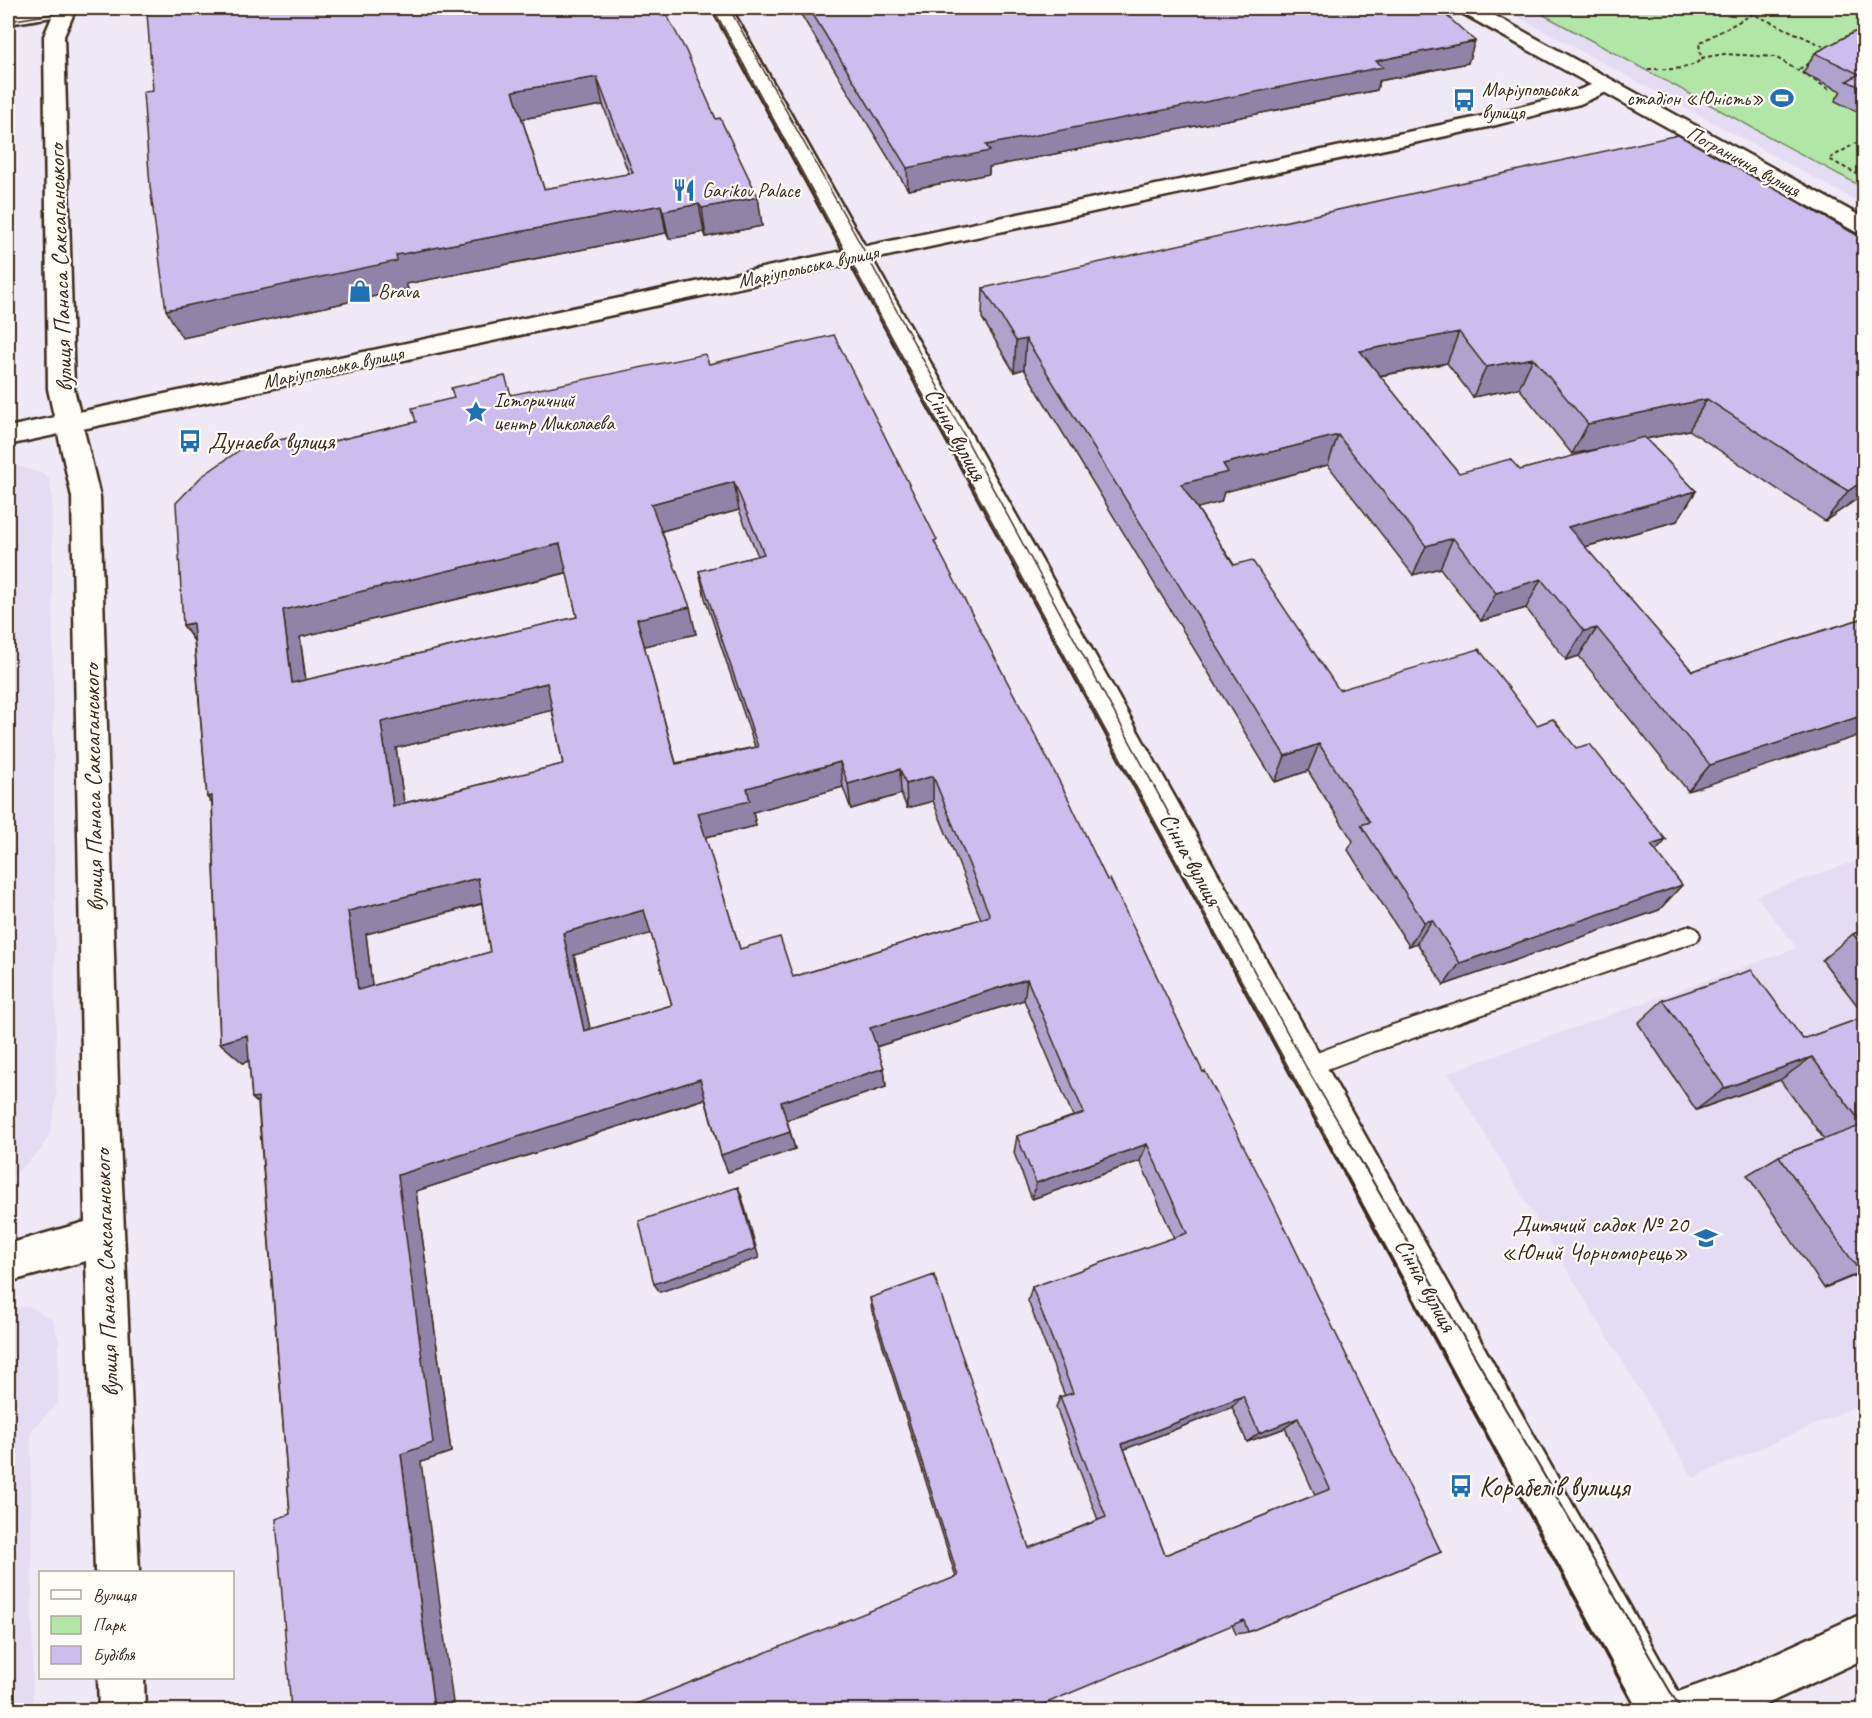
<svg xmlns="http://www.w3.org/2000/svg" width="1872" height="1718" font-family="Caveat,sans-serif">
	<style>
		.built { fill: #e4dcf2 }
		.green { fill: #b1e6a7; stroke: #768862; stroke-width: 1.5 }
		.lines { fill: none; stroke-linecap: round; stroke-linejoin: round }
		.service-casing { stroke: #3b2a1e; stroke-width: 4 }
		.minor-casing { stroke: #3b2a1e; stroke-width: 5 }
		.tertiary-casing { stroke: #3b2a1e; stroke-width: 5 }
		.secondary-casing { stroke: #3b2a1e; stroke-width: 5 }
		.path { stroke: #3b2a1e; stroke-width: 2; stroke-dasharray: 4 3; stroke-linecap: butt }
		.service { fill: #fdfcf7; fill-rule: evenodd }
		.minor { fill: #fdfcf7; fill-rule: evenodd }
		.tertiary { fill: #fdfcf7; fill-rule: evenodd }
		.secondary { fill: #fdfcf7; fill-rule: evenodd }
		.tram-far1 { stroke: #3b2a1e; stroke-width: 1.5 }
		.tram { stroke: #3b2a1e; stroke-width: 2 }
		.wall { fill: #afa3cd; stroke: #3b2a1e; stroke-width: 1.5; fill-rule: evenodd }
		.shaded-wall { fill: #8f84a7; stroke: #3b2a1e; stroke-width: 1.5 }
		.building { fill: #ccbdee; stroke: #3b2a1e; stroke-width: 1.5; fill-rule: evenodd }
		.labels { text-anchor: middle; stroke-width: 4.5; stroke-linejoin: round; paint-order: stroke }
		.far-poi-label { font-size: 20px; fill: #3b2a1e; stroke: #fdfcf7; text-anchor: start }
		.far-street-label { font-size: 20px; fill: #3b2a1e; stroke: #fdfcf7 }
		.street-label { font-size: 24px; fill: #3b2a1e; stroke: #fdfcf7 }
		.poi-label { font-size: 24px; fill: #3b2a1e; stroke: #fdfcf7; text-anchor: start }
		.near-poi-label { font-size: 28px; fill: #3b2a1e; stroke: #fdfcf7; text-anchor: start }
	</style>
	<rect width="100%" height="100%" fill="#eee9f4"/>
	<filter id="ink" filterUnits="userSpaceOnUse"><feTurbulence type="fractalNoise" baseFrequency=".0167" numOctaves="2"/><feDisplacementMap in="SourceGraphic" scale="12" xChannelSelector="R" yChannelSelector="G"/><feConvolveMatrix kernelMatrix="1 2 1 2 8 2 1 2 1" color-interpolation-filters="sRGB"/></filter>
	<g filter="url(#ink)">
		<path class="built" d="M 1502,8 L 1864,8 L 1864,205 L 1699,115 Z
			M 8,463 L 44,474 L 50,481 L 52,495 L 56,1101 L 50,1133 L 41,1150 L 8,1180 Z
			M 1864,858 L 1864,1403 L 1693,1478 L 1448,1073 L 1797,948 L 1756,896 Z
			M 29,1306 L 53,1320 L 59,1341 L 58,1403 L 31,1431 L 33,1710 L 8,1710 L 8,1309 Z"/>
		<path class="green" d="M 1531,8 L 1864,8 L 1864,188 Z"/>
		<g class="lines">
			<g class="service-casing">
				<path id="service" d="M 1690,926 L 1697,929 L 1700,935 L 1697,941 L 1375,1051 L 1306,1077 L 1298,1074 L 1295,1067 L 1298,1060 L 1375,1031 Z"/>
			</g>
			<g class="minor-casing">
				<path id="minor" d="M 36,8 L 79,8 L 74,13 L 64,36 L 74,389 L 100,497 L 119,1117 L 139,1572 L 95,1572 L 86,1261 L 8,1282 L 8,1244 L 85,1222 L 72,497 L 48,389 L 44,36 L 52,17 L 8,24 L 8,12 Z
					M 712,8 L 731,8 L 1678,1692 L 1737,1671 L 1864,1613 L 1864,1659 L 1754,1710 L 1637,1710 Z
					M 98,1678 L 144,1678 L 145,1710 L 99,1710 Z"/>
			</g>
			<g class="tertiary-casing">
				<path id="tertiary" d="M 1606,79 L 1613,81 L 1616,85 L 1613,89 L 1580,104 L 1488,127 L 8,445 L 8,427 L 1488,115 L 1566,95 Z"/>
			</g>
			<g class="secondary-casing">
				<path id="secondary" d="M 1457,8 L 1481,8 L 1864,218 L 1864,234 L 1856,232 L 1460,12 Z"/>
			</g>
			<path class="path" d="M 1648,69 C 1668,69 1687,72 1703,58
				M 1799,69 L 1813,61
				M 1829,89 L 1775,57 L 1724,54 L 1701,58 L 1699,43 L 1753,14 L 1830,49
				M 1864,141 L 1861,140 L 1829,159 L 1864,178"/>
			<use href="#service" class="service"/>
			<use href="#minor" class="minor"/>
			<use href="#tertiary" class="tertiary"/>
			<use href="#secondary" class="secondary"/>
			<path class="tram-far1" d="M 713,8 L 1328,1140
				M 729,8 L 866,254 L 1306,1067 L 1349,1140
				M 8,21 L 92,8"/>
			<path class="tram" d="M 1327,1139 L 1637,1710
				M 1348,1139 L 1681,1710"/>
		</g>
		<path class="wall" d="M 663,8 L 716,119 L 758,197 L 762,226 L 706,237 L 704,232 L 669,239 L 666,233 L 406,284 L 408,289 L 182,338 ZM 603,105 L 629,174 L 544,189 L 522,119 Z
			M 797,8 L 1460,8 L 1458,13 L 1449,17 L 1468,63 L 1379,81 L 1377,90 L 989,167 L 989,174 L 908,190 Z
			M 1864,27 L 1864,115 L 1835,101 L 1841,91 L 1803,73 L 1815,53 Z
			M 1864,239 L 1864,494 L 1825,521 L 1689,430 L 1646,439 L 1696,491 L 1677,521 L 1585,547 L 1692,671 L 1864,618 L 1688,791 L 1579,656 L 1566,660 L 1526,608 L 1481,621 L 1440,568 L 1413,575 L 1328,465 L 1224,492 L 1221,502 L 1197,508 L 1234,565 L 1339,690 L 1537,725 L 1656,852 L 1682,885 L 1659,910 L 1444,985 L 1417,943 L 1409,946 L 1348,850 L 1353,841 L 1308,771 L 1275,782 L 1024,369 L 1014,372 L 982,318 L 983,288 ZM 1447,363 L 1473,397 L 1519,388 L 1572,454 L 1608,447 L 1520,470 L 1459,473 L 1380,376 Z
			M 709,364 L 937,548 L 1107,880 L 1441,1552 L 1248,1632 L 1236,1634 L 1232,1625 L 956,1577 L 872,1311 L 870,1298 L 1029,1548 L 1098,1520 L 1056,1407 L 1060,1397 L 1065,1396 L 1028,1301 L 1032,1287 L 1174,1238 L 1140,1161 L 1032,1199 L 1014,1153 L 1017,1136 L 1073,1116 L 1024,1000 L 876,1047 L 884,1068 L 886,1087 L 787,1120 L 795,1149 L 728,1172 L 721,1155 L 705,1099 L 416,1191 L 451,1452 L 421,1462 L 290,1514 L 258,1104 L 252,1098 L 249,1061 L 243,1063 L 220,1043 L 212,803 L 207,797 L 194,641 L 183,625 L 296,450 L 416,422 L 512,395 ZM 739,510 L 758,556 L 699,571 L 705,598 L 755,747 L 676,763 L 644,646 L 696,634 L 662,531 ZM 567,573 L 577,617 L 306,680 L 300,637 ZM 552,710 L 563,764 L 404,803 L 396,748 ZM 843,787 L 851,809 L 901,794 L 907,808 L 933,801 L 981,919 L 793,977 L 740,949 L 705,837 L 756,826 L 753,812 ZM 482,904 L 490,952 L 372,986 L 366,934 ZM 651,933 L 672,1005 L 590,1029 L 574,955 ZM 1232,1407 L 1247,1442 L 1285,1428 L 1315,1495 L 1165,1555 L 1124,1449 Z
			M 1864,930 L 1864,1014 L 1822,960 L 1853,934 Z
			M 1663,1000 L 1803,1039 L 1864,1017 L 1864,1272 L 1824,1288 L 1747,1175 L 1779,1156 L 1824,1139 L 1780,1080 L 1696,1110 L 1638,1023 Z"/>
		<path class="shaded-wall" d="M 1433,8 L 1460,8 L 1458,13 L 1427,26 Z
			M 1475,41 L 1468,63 L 1379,81 L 1377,90 L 989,167 L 989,174 L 908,190 L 907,168 L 986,145 L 1376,61 Z
			M 597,77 L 603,105 L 521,119 L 513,91 Z
			M 758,197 L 762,226 L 706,237 L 702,208 Z
			M 699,204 L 704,232 L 669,239 L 663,211 Z
			M 661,205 L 666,233 L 406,284 L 408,289 L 182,338 L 166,310 L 396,255 Z
			M 1459,332 L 1447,363 L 1350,381 L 1360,351 Z
			M 1026,339 L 1024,369 L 1014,372 L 1016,341 Z
			M 1533,358 L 1519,388 L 1473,397 L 1486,367 Z
			M 1707,399 L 1689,430 L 1572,454 L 1588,424 Z
			M 1338,435 L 1328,465 L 1224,492 L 1221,502 L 1175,514 L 1181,484 L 1223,464 Z
			M 289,438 L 304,466 L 291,451 Z
			M 1864,480 L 1864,494 L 1825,521 L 1848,491 Z
			M 734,482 L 739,510 L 658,532 L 651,504 Z
			M 1696,491 L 1677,521 L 1552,556 L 1568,527 Z
			M 1453,538 L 1440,568 L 1413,575 L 1426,546 Z
			M 560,544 L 569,572 L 300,637 L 309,709 L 292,683 L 283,610 Z
			M 1541,579 L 1526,608 L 1481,621 L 1496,593 Z
			M 690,607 L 696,634 L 644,646 L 637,619 Z
			M 193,623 L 202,652 L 183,625 Z
			M 1597,628 L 1579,656 L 1566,660 L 1584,631 Z
			M 547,683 L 557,709 L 396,748 L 408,830 L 393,806 L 381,722 Z
			M 1864,715 L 1864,734 L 1688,791 L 1710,765 Z
			M 1319,744 L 1308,771 L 1275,782 L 1285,756 Z
			M 840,762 L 843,787 L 753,812 L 756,826 L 705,837 L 698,813 L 747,788 Z
			M 900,769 L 901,794 L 851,809 L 848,784 Z
			M 933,776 L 933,801 L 907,808 L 906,784 Z
			M 212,796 L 227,822 L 207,797 Z
			M 1666,840 L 1644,865 L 1651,845 Z
			M 478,878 L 491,901 L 366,934 L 375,1011 L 358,990 L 348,911 Z
			M 1682,885 L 1659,910 L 1444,985 L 1460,963 Z
			M 644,910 L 653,933 L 574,955 L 595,1051 L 584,1031 L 563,933 Z
			M 1432,920 L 1417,943 L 1409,946 L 1424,922 Z
			M 1027,979 L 1024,1000 L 872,1048 L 870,1028 Z
			M 247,1035 L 268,1055 L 243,1063 L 220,1043 Z
			M 1812,1057 L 1780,1080 L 1696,1110 L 1725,1088 Z
			M 884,1068 L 886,1087 L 786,1120 L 781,1102 Z
			M 700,1079 L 707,1098 L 416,1191 L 451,1452 L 421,1462 L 454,1710 L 434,1710 L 401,1454 L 398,1175 Z
			M 258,1097 L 274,1117 L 252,1098 Z
			M 790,1132 L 795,1149 L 728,1172 L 721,1155 Z
			M 1147,1144 L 1140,1161 L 1032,1199 L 1036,1183 Z
			M 738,1187 L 742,1197 L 759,1258 L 660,1292 L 654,1284 Z
			M 1864,1271 L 1864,1272 L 1824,1288 Z
			M 1243,1396 L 1232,1407 L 1115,1453 L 1122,1444 Z
			M 1298,1418 L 1285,1428 L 1247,1442 L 1259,1433 Z"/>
		<path class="building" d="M 178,8 L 663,8 L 686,51 L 716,119 L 720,118 L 758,197 L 702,208 L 699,204 L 663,211 L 661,205 L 396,255 L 397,261 L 166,310 L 150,186 L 143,92 L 153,91 L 147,13 ZM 597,77 L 633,173 L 544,189 L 513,91 Z
			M 809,8 L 1438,8 L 1475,41 L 1376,61 L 1383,67 L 986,145 L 990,151 L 907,168 Z
			M 1864,27 L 1864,89 L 1847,81 L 1859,74 L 1815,53 Z
			M 1678,135 L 1864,239 L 1864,480 L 1848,491 L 1707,399 L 1588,424 L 1533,358 L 1486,367 L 1459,332 L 1360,351 L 1459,473 L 1510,459 L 1520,470 L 1644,437 L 1696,491 L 1568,527 L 1692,671 L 1864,618 L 1864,715 L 1710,765 L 1597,628 L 1584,631 L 1541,579 L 1496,593 L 1453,538 L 1426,546 L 1338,435 L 1223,464 L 1228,472 L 1181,484 L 1234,565 L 1252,560 L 1339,690 L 1479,649 L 1537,725 L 1553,719 L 1576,748 L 1590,744 L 1666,840 L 1651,845 L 1682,885 L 1460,963 L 1432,920 L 1424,922 L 1361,825 L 1370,822 L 1319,744 L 1285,756 L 1026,339 L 1016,341 L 983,288 Z
			M 834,335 L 937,540 L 934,541 L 1069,800 L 1107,880 L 1110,879 L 1203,1072 L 1205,1071 L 1273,1203 L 1441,1552 L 1248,1632 L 1244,1620 L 1030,1710 L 621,1710 L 958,1576 L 870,1298 L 934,1275 L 1029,1548 L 1106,1517 L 1060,1397 L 1073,1393 L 1032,1287 L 1187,1233 L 1147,1144 L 1036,1183 L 1017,1136 L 1084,1113 L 1027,979 L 870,1028 L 884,1068 L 781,1102 L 790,1132 L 721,1155 L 700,1079 L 398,1175 L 433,1443 L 401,1454 L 434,1710 L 291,1710 L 276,1519 L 290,1514 L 258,1097 L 252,1098 L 247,1035 L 220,1043 L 212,796 L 207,797 L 193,623 L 183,625 L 176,503 L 201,477 L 244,447 L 289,438 L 291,451 L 416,422 L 412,408 L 454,398 L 451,388 L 505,376 L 511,395 L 705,354 L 709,364 ZM 734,482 L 764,554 L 699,571 L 758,747 L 676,764 L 637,619 L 690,607 L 651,504 ZM 560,544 L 577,617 L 292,683 L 283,610 ZM 547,683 L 563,764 L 393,806 L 381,722 ZM 840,762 L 848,784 L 900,769 L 906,784 L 933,776 L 990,916 L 793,977 L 780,937 L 740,949 L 698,813 L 750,801 L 747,788 ZM 478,878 L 490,952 L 358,990 L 348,911 ZM 644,910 L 672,1005 L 584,1031 L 563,933 ZM 1243,1396 L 1259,1433 L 1298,1418 L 1330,1489 L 1165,1555 L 1122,1444 Z
			M 1864,930 L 1864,948 L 1853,934 Z
			M 1752,970 L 1803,1039 L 1864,1017 L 1864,1271 L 1860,1272 L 1779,1156 L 1863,1125 L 1812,1057 L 1725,1088 L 1663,1000 Z
			M 738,1187 L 755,1249 L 654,1284 L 639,1221 Z"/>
	</g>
	<defs>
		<g id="stadium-bare" transform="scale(1.8)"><path d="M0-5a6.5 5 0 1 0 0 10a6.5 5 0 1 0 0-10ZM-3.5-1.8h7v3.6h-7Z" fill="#1f6fb2" stroke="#fdfcf7" stroke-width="2.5" paint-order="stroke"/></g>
		<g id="bus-bare" transform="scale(1.8)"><path d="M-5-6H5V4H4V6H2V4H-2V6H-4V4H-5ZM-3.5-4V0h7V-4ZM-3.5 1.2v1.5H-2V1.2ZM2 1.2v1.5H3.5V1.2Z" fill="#1f6fb2" stroke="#fdfcf7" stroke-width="2.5" paint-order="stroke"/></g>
		<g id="restaurant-bare" transform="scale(1.8)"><path d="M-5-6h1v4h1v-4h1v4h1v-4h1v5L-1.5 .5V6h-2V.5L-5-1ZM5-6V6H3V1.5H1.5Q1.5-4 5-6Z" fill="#1f6fb2" stroke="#fdfcf7" stroke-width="2.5" paint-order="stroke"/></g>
		<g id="shop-bare" transform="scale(1.8)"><path d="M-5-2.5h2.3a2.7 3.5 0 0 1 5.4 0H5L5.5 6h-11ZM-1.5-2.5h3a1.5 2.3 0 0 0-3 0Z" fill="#1f6fb2" stroke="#fdfcf7" stroke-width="2.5" paint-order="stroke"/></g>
		<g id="sight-bare" transform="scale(1.8)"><path d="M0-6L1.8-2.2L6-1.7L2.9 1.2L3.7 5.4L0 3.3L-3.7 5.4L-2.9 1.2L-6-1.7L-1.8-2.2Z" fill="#1f6fb2" stroke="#fdfcf7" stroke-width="2.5" paint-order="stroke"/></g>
		<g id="school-bare" transform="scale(1.8)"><path d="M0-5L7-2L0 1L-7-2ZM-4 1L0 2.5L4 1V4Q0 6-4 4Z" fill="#1f6fb2" stroke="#fdfcf7" stroke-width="2.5" paint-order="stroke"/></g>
	</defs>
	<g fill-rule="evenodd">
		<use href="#stadium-bare" x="1782" y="98"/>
		<use href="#bus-bare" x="1464" y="100"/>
		<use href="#restaurant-bare" x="684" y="190"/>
		<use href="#shop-bare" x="360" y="291"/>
		<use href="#sight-bare" x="476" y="412"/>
		<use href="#bus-bare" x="190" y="441"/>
		<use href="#school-bare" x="1706" y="1238"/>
		<use href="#bus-bare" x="1461" y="1486"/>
	</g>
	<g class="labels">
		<g class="far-poi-label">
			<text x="1482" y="96">Маріупольська<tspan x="1482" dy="23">вулиця</tspan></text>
			<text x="1764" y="105" text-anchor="end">стадіон «Юність»</text>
			<text x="702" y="197">Garikov Palace</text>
			<text x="378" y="298">Brava</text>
			<text x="494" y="407">Історичний<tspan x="494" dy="23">центр Миколаєва</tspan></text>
		</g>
		<g class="far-street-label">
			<text transform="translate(1744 161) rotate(29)" y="7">Погранична вулиця</text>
			<text transform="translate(808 266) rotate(-12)" y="7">Маріупольська вулиця</text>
			<text transform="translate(333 367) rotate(-12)" y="7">Маріупольська вулиця</text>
		</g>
		<g class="street-label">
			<text transform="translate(60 268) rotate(-92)" y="8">вулиця Панаса Саксаганського</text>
			<text transform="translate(956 434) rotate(61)" y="8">Сінна вулиця</text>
			<text transform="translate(93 788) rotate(-91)" y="8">вулиця Панаса Саксаганського</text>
			<text transform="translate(1191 859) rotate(61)" y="8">Сінна вулиця</text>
			<text transform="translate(106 1273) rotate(-92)" y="8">вулиця Панаса Саксаганського</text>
			<text transform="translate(1426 1285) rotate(61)" y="8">Сінна вулиця</text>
		</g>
		<g class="poi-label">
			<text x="208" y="449">Дунаєва вулиця</text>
			<text x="1688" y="1232" text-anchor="end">Дитячий садок № 20<tspan x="1688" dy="28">«Юний Чорноморець»</tspan></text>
		</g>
		<g class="near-poi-label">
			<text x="1479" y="1496">Корабелів вулиця</text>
		</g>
	</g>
	<rect width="1872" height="1718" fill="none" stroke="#fdfcf7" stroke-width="30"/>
	<rect x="15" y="15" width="1842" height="1688" fill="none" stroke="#3b2a1e" stroke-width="2" filter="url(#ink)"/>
	<rect x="39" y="1571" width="195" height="108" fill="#fdfcf7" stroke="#afa8a0" stroke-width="1.5"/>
	<rect x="51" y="1590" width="30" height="9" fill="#fdfcf7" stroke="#afa8a0" stroke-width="1.5"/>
	<text x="93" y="1601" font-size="18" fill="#3b2a1e">Вулиця</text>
	<rect x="51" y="1616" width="30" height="18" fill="#b1e6a7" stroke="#afa8a0" stroke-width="1.5"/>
	<text x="93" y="1631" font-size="18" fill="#3b2a1e">Парк</text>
	<rect x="51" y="1646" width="30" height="18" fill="#ccbdee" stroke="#afa8a0" stroke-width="1.5"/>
	<text x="93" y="1661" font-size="18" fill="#3b2a1e">Будівля</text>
</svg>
